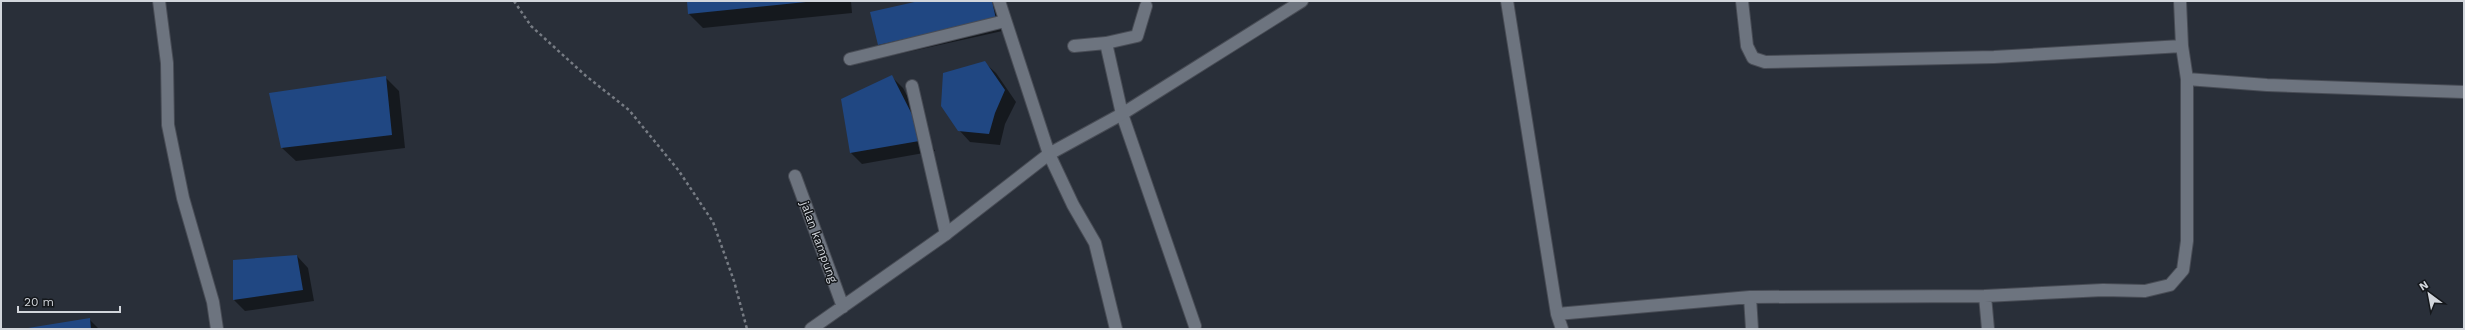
<svg xmlns="http://www.w3.org/2000/svg" width="2465" height="330" font-family="'Work Sans',sans-serif">
	<style>
		.shadow { fill: #0007 }
		.building { fill: #204782 }
		.lines { fill: none; stroke-linecap: round; stroke-linejoin: round }
		.lane-casing { stroke: #484c55; stroke-width: 14 }
		.street-casing { stroke: #484c55; stroke-width: 14 }
		.path { stroke: #777c84; stroke-width: 2.5; stroke-dasharray: 3 3; stroke-linecap: butt }
		.lane { stroke: #6d747f; stroke-width: 12 }
		.street { stroke: #6d747f; stroke-width: 12 }
		.labels { text-anchor: middle; stroke-width: 3; stroke-linejoin: round; paint-order: stroke }
		.street-label { font-size: 12px; fill: #d2d6dc; stroke: #14171b }
	</style>
	<rect width="100%" height="100%" fill="#292f39"/>
	<path class="shadow" d="M 688,1 L 851,1 L 852,13 L 703,28 L 689,14 Z
		M 924,1 L 1000,1 L 1007,30 L 890,56 L 879,45 L 871,13 Z
		M 984,62 L 996,73 L 1016,102 L 1005,124 L 1000,145 L 970,142 L 959,130 Z
		M 385,77 L 399,91 L 405,148 L 296,161 L 282,148 Z
		M 892,77 L 903,88 L 935,151 L 862,164 L 851,153 L 842,99 Z
		M 297,256 L 308,268 L 314,301 L 245,311 L 234,300 Z
		M 90,320 L 99,329 L 28,329 Z"/>
	<path class="building" d="M 687,1 L 806,1 L 806,2 L 688,14 Z
		M 919,1 L 992,1 L 996,19 L 878,45 L 870,12 Z
		M 985,61 L 1005,90 L 995,113 L 989,134 L 958,131 L 941,106 L 943,73 Z
		M 892,75 L 925,140 L 850,153 L 841,99 Z
		M 386,76 L 392,135 L 281,148 L 269,93 Z
		M 297,255 L 303,290 L 233,300 L 233,260 Z
		M 90,318 L 91,329 L 28,329 L 28,328 Z"/>
	<g class="lines">
		<g class="lane-casing">
			<path id="lane" d="M 1106,43 L 1122,114 L 1195,326
				M 1074,46 L 1106,43 L 1137,36 L 1146,6
				M 912,86 L 946,234"/>
		</g>
		<g class="street-casing">
			<path id="street" d="M 159,1 L 167,63 L 168,125 L 183,198 L 213,302 L 217,329
				M 999,1 L 1049,154 L 1073,205 L 1095,243 L 1116,329
				M 1507,1 L 1557,314 L 1562,329
				M 1742,1 L 1747,46 L 1753,58 L 1765,62 L 1994,57 L 2182,46
				M 2180,1 L 2182,46 L 2187,79 L 2267,85 L 2464,92
				M 850,59 L 1005,21
				M 795,176 L 843,307
				M 1985,296 L 1988,329
				M 1750,297 L 1752,329
				M 1557,314 L 1750,297 L 1985,296 L 2103,290 L 2145,291 L 2170,285 L 2183,270 L 2187,241 L 2187,79
				M 811,329 L 946,234 L 1049,154 L 1122,114 L 1302,1"/>
		</g>
		<path class="path" d="M 514,1 L 531,26 L 586,76 L 629,110 L 679,171 L 713,222 L 734,281 L 747,329"/>
		<use href="#lane" class="lane"/>
		<use href="#street" class="street"/>
	</g>
	<g class="labels">
		<g class="street-label">
			<text transform="translate(819 242) rotate(70)" y="4">jalan kampung</text>
		</g>
	</g>
	<rect width="2465" height="330" fill="none" stroke="#d2d6dc" stroke-width="4"/>
	<g transform="translate(2429 294) rotate(328)" stroke="#14171b" stroke-width="3" paint-order="stroke">
	<path d="M0-3L7 15L0 10L-7 15Z" fill="#d2d6dc"/>
	<text y="-6" font-size="11" font-weight="bold" text-anchor="middle" fill="#d2d6dc">N</text>
	</g>
	<path d="M18 306v6h102v-6" fill="none" stroke="#d2d6dc" stroke-width="2"/>
	<text x="24" y="306" font-size="12" fill="#d2d6dc" stroke="#14171b" stroke-width="3" paint-order="stroke">20 m</text>
</svg>
